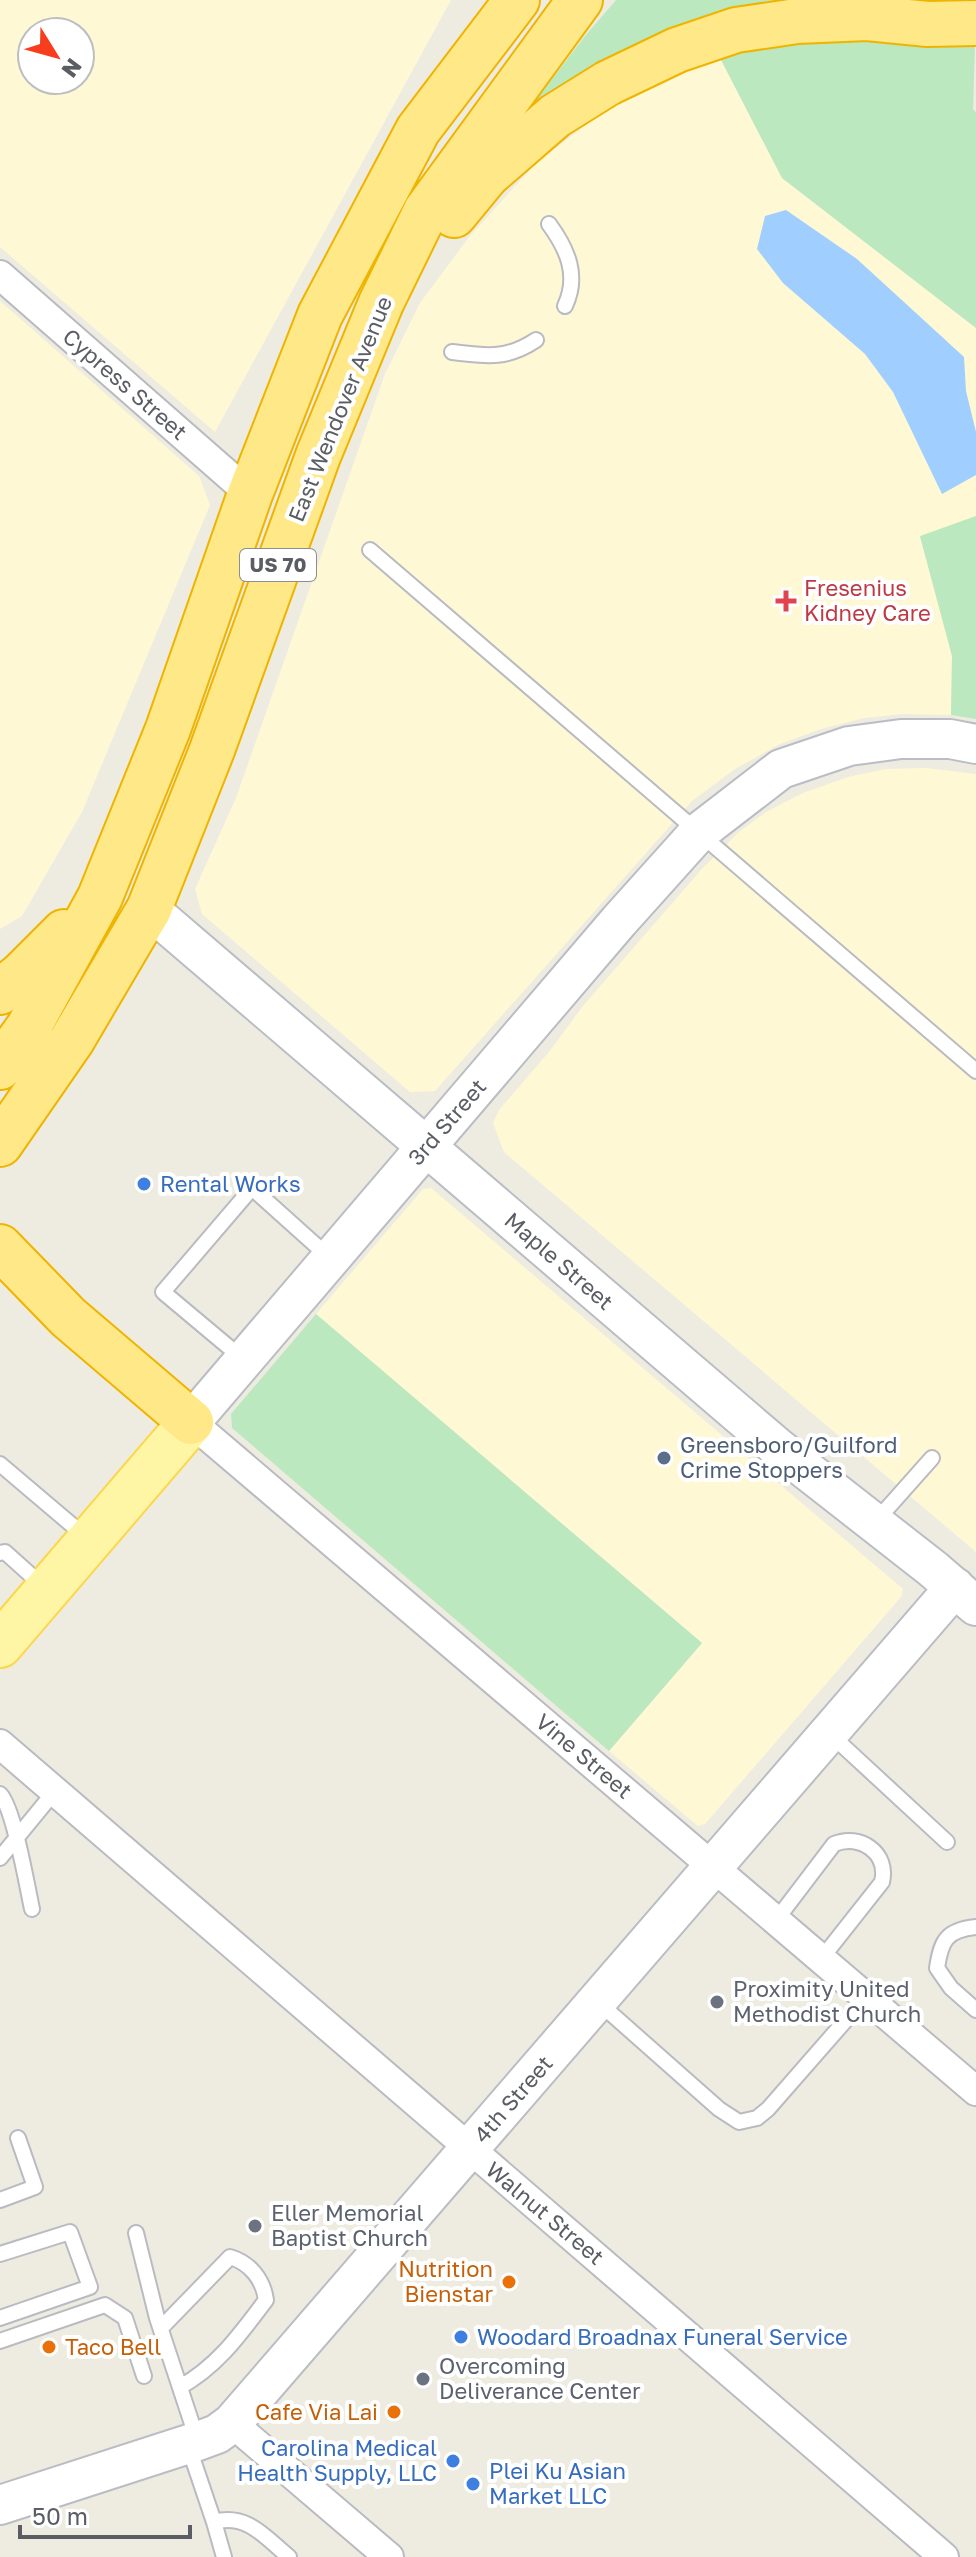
<svg xmlns="http://www.w3.org/2000/svg" width="976" height="2557" font-family="'Golos Text',sans-serif">
	<style>
		.commercial { fill: #fff8d5; fill-rule: evenodd }
		.green { fill: #bbe8be }
		.water { fill: #a0cfff }
		.lines { fill: none; stroke-linecap: round; stroke-linejoin: round }
		.lane-casing { stroke: #b9bbc1; stroke-width: 18 }
		.street-casing { stroke: #b9bbc1; stroke-width: 32 }
		.secondary-casing { stroke: #babdc4; stroke-width: 42 }
		.primary-casing { stroke: #fcd64b; stroke-width: 48 }
		.highway-casing { stroke: #efb400; stroke-width: 48 }
		.lane { stroke: #fff; stroke-width: 14 }
		.street { stroke: #fff; stroke-width: 28 }
		.secondary { stroke: #fff; stroke-width: 38 }
		.primary { stroke: #fff6a5; stroke-width: 44 }
		.highway { stroke: #ffe887; stroke-width: 44 }
		.health-dot { fill: #e0444e; stroke: #fff; stroke-width: 3 }
		.shop-dot { fill: #3f7fe0; stroke: #fff; stroke-width: 3 }
		.service-dot { fill: #5c6f8a; stroke: #fff; stroke-width: 3 }
		.worship-dot { fill: #6b7280; stroke: #fff; stroke-width: 3 }
		.food-dot { fill: #e8710a; stroke: #fff; stroke-width: 3 }
		.labels { text-anchor: middle; stroke-width: 8; stroke-linejoin: round; paint-order: stroke }
		.shield { fill: #fff; stroke: #8c8e92; stroke-width: 2 }
		.shield-label { font-size: 20px; font-weight: bold; fill: #5a5d63 }
		.street-label { font-size: 22px; fill: #5a5d63; stroke: #fff }
		.health-label { font-size: 22px; fill: #be3a42; stroke: #fff; text-anchor: start }
		.shop-label { font-size: 22px; fill: #366cbe; stroke: #fff; text-anchor: start }
		.service-label { font-size: 22px; fill: #4e5e75; stroke: #fff; text-anchor: start }
		.worship-label { font-size: 22px; fill: #5b616d; stroke: #fff; text-anchor: start }
		.food-label { font-size: 22px; fill: #c56008; stroke: #fff; text-anchor: end }
	</style>
	<rect width="100%" height="100%" fill="#eeece1"/>
	<path class="commercial" d="M 0,0 L 451,0 L 215,432 L 0,247 ZM 32,32 L 80,32 L 80,80 L 32,80 Z
		M 719,56 L 782,178 L 976,328 L 976,516 L 920,537 L 952,656 L 951,715 L 903,714 L 864,718 L 821,729 L 780,744 L 735,769 L 692,801 L 435,1091 L 410,1092 L 202,914 L 195,889 L 236,798 L 385,374 L 420,303 L 469,237 L 536,163 L 596,117 L 650,85 Z
		M 0,301 L 199,476 L 210,505 L 82,812 L 22,916 L 0,929 Z
		M 926,768 L 976,774 L 976,1552 L 504,1152 L 493,1123 L 499,1110 L 549,1052 L 583,1006 L 701,870 L 739,832 L 766,812 L 803,793 L 848,777 L 886,769 Z
		M 431,1188 L 903,1589 L 901,1597 L 705,1824 L 698,1826 L 609,1751 L 702,1643 L 316,1314 L 423,1189 Z"/>
	<path class="green" d="M 616,0 L 883,0 L 835,5 L 506,139 L 585,36 Z
		M 828,33 L 975,43 L 973,109 L 976,112 L 976,328 L 782,178 L 719,56 Z
		M 976,516 L 976,719 L 951,715 L 952,656 L 920,536 Z
		M 316,1314 L 702,1643 L 609,1751 L 232,1428 L 231,1414 Z"/>
	<path class="water" d="M 786,210 L 857,259 L 964,357 L 966,391 L 976,432 L 976,475 L 942,494 L 893,392 L 865,354 L 783,283 L 757,249 L 765,216 Z"/>
	<g class="lines">
		<g class="lane-casing">
			<path id="lane" d="M 549,224 C 568,250 579,276 565,306
				M 452,352 C 486,356 506,360 536,340
				M 370,550 L 976,1071
				M 243,1359 L 163,1292 L 252,1188 L 330,1258
				M 0,1464 L 86,1537
				M 876,1521 L 932,1458
				M 0,1553 L 5,1552 L 44,1587
				M 829,1733 L 947,1842
				M 0,1794 C 14,1808 27,1886 32,1909
				M 0,1858 L 55,1791
				M 777,1919 L 834,1844 C 860,1833 889,1853 882,1882 L 822,1958
				M 976,1927 C 946,1930 941,1941 937,1968 L 951,1988 L 976,2010
				M 598,2002 L 719,2109 L 739,2122 L 757,2118 L 768,2109 L 866,1997
				M 0,2200 L 35,2187 L 18,2138
				M 136,2233 L 157,2318 L 197,2439
				M 0,2254 L 70,2232 L 90,2287 L 0,2318
				M 161,2328 L 230,2257 C 250,2263 263,2279 266,2300 C 241,2333 218,2366 180,2387
				M 0,2341 L 105,2305 L 125,2318 L 144,2376
				M 188,2445 L 214,2522
				M 224,2557 L 214,2522 C 247,2513 265,2537 289,2557"/>
		</g>
		<g class="street-casing">
			<path id="street" d="M 0,275 L 250,494
				M 191,1422 L 976,2091
				M 0,1744 L 944,2557
				M 232,2423 L 389,2557"/>
		</g>
		<g class="secondary-casing">
			<path id="secondary" d="M 149,909 L 777,1447 L 933,1569 L 976,1606
				M 191,1422 L 619,921 L 698,833 L 781,769 L 849,746 L 901,739 L 950,739 L 976,744
				M 0,2505 L 198,2441 L 217,2434 L 232,2423 L 955,1587"/>
		</g>
		<g class="primary-casing">
			<path id="primary" d="M 0,1645 L 191,1422"/>
		</g>
		<g class="highway-casing">
			<path id="highway" d="M 454,215 L 487,175 L 555,116 L 608,83 L 677,50 L 736,30 L 797,21 L 867,18 L 928,24 L 976,23
				M 0,992 L 22,974 L 64,932
				M 0,1067 L 28,1028 L 100,897 L 168,729 L 250,494 L 320,315 L 418,130 L 517,0
				M 0,1144 L 72,1040 L 149,909 L 212,750 L 318,456 L 381,303 L 426,211 L 580,0
				M 0,1247 L 68,1317 L 191,1422"/>
		</g>
		<use href="#lane" class="lane"/>
		<use href="#street" class="street"/>
		<use href="#secondary" class="secondary"/>
		<use href="#primary" class="primary"/>
		<use href="#highway" class="highway"/>
	</g>
	<path class="health-dot" d="M782 589h8v8h8v8h-8v8h-8v-8h-8v-8h8z"/>
	<g class="shop-dot">
		<circle cx="144" cy="1184" r="8"/>
		<circle cx="461" cy="2337" r="8"/>
		<circle cx="453" cy="2461" r="8"/>
		<circle cx="473" cy="2484" r="8"/>
	</g>
	<circle class="service-dot" cx="664" cy="1458" r="8"/>
	<g class="worship-dot">
		<circle cx="717" cy="2002" r="8"/>
		<circle cx="255" cy="2226" r="8"/>
		<circle cx="423" cy="2379" r="8"/>
	</g>
	<g class="food-dot">
		<circle cx="509" cy="2282" r="8"/>
		<circle cx="49" cy="2347" r="8"/>
		<circle cx="394" cy="2412" r="8"/>
	</g>
	<g class="labels">
		<rect class="shield" x="240" y="549" width="76" height="32" rx="6"/>
		<g class="shield-label">
			<text x="278" y="572">US 70</text>
		</g>
		<g class="street-label">
			<text transform="translate(125 384) rotate(41)" y="8">Cypress Street</text>
			<text transform="translate(340 409) rotate(-68)" y="8">East Wendover Avenue</text>
			<text transform="translate(447 1122) rotate(-49)" y="8">3rd Street</text>
			<text transform="translate(559 1261) rotate(41)" y="8">Maple Street</text>
			<text transform="translate(584 1756) rotate(40)" y="8">Vine Street</text>
			<text transform="translate(513 2099) rotate(-49)" y="8">4th Street</text>
			<text transform="translate(545 2213) rotate(40)" y="8">Walnut Street</text>
		</g>
		<g class="health-label">
			<text x="804" y="596">Fresenius<tspan x="804" dy="25">Kidney Care</tspan></text>
		</g>
		<g class="shop-label">
			<text x="160" y="1192">Rental Works</text>
			<text x="477" y="2345">Woodard Broadnax Funeral Service</text>
			<text x="437" y="2456" text-anchor="end">Carolina Medical<tspan x="437" dy="25">Health Supply, LLC</tspan></text>
			<text x="489" y="2479">Plei Ku Asian<tspan x="489" dy="25">Market LLC</tspan></text>
		</g>
		<g class="service-label">
			<text x="680" y="1453">Greensboro/Guilford<tspan x="680" dy="25">Crime Stoppers</tspan></text>
		</g>
		<g class="worship-label">
			<text x="733" y="1997">Proximity United<tspan x="733" dy="25">Methodist Church</tspan></text>
			<text x="271" y="2221">Eller Memorial<tspan x="271" dy="25">Baptist Church</tspan></text>
			<text x="439" y="2374">Overcoming<tspan x="439" dy="25">Deliverance Center</tspan></text>
		</g>
		<g class="food-label">
			<text x="493" y="2277">Nutrition<tspan x="493" dy="25">Bienstar</tspan></text>
			<text x="65" y="2355" text-anchor="start">Taco Bell</text>
			<text x="378" y="2420">Cafe Via Lai</text>
		</g>
	</g>
	<g transform="translate(56 56) rotate(127)"><circle r="38" fill="#ffffff" stroke="#bdbec1" stroke-width="2"/>
	<path d="M0-6L14 30L0 20L-14 30Z" fill="#f73d1e"/>
	<text y="-12" font-size="22" font-weight="bold" text-anchor="middle" fill="#5a5d63">N</text>
	</g>
	<path d="M20 2525v12h170v-12" fill="none" stroke="#5a5d63" stroke-width="4"/>
	<text x="32" y="2525" font-size="24" fill="#5a5d63" stroke="#ffffff" stroke-width="6" paint-order="stroke">50 m</text>
</svg>
